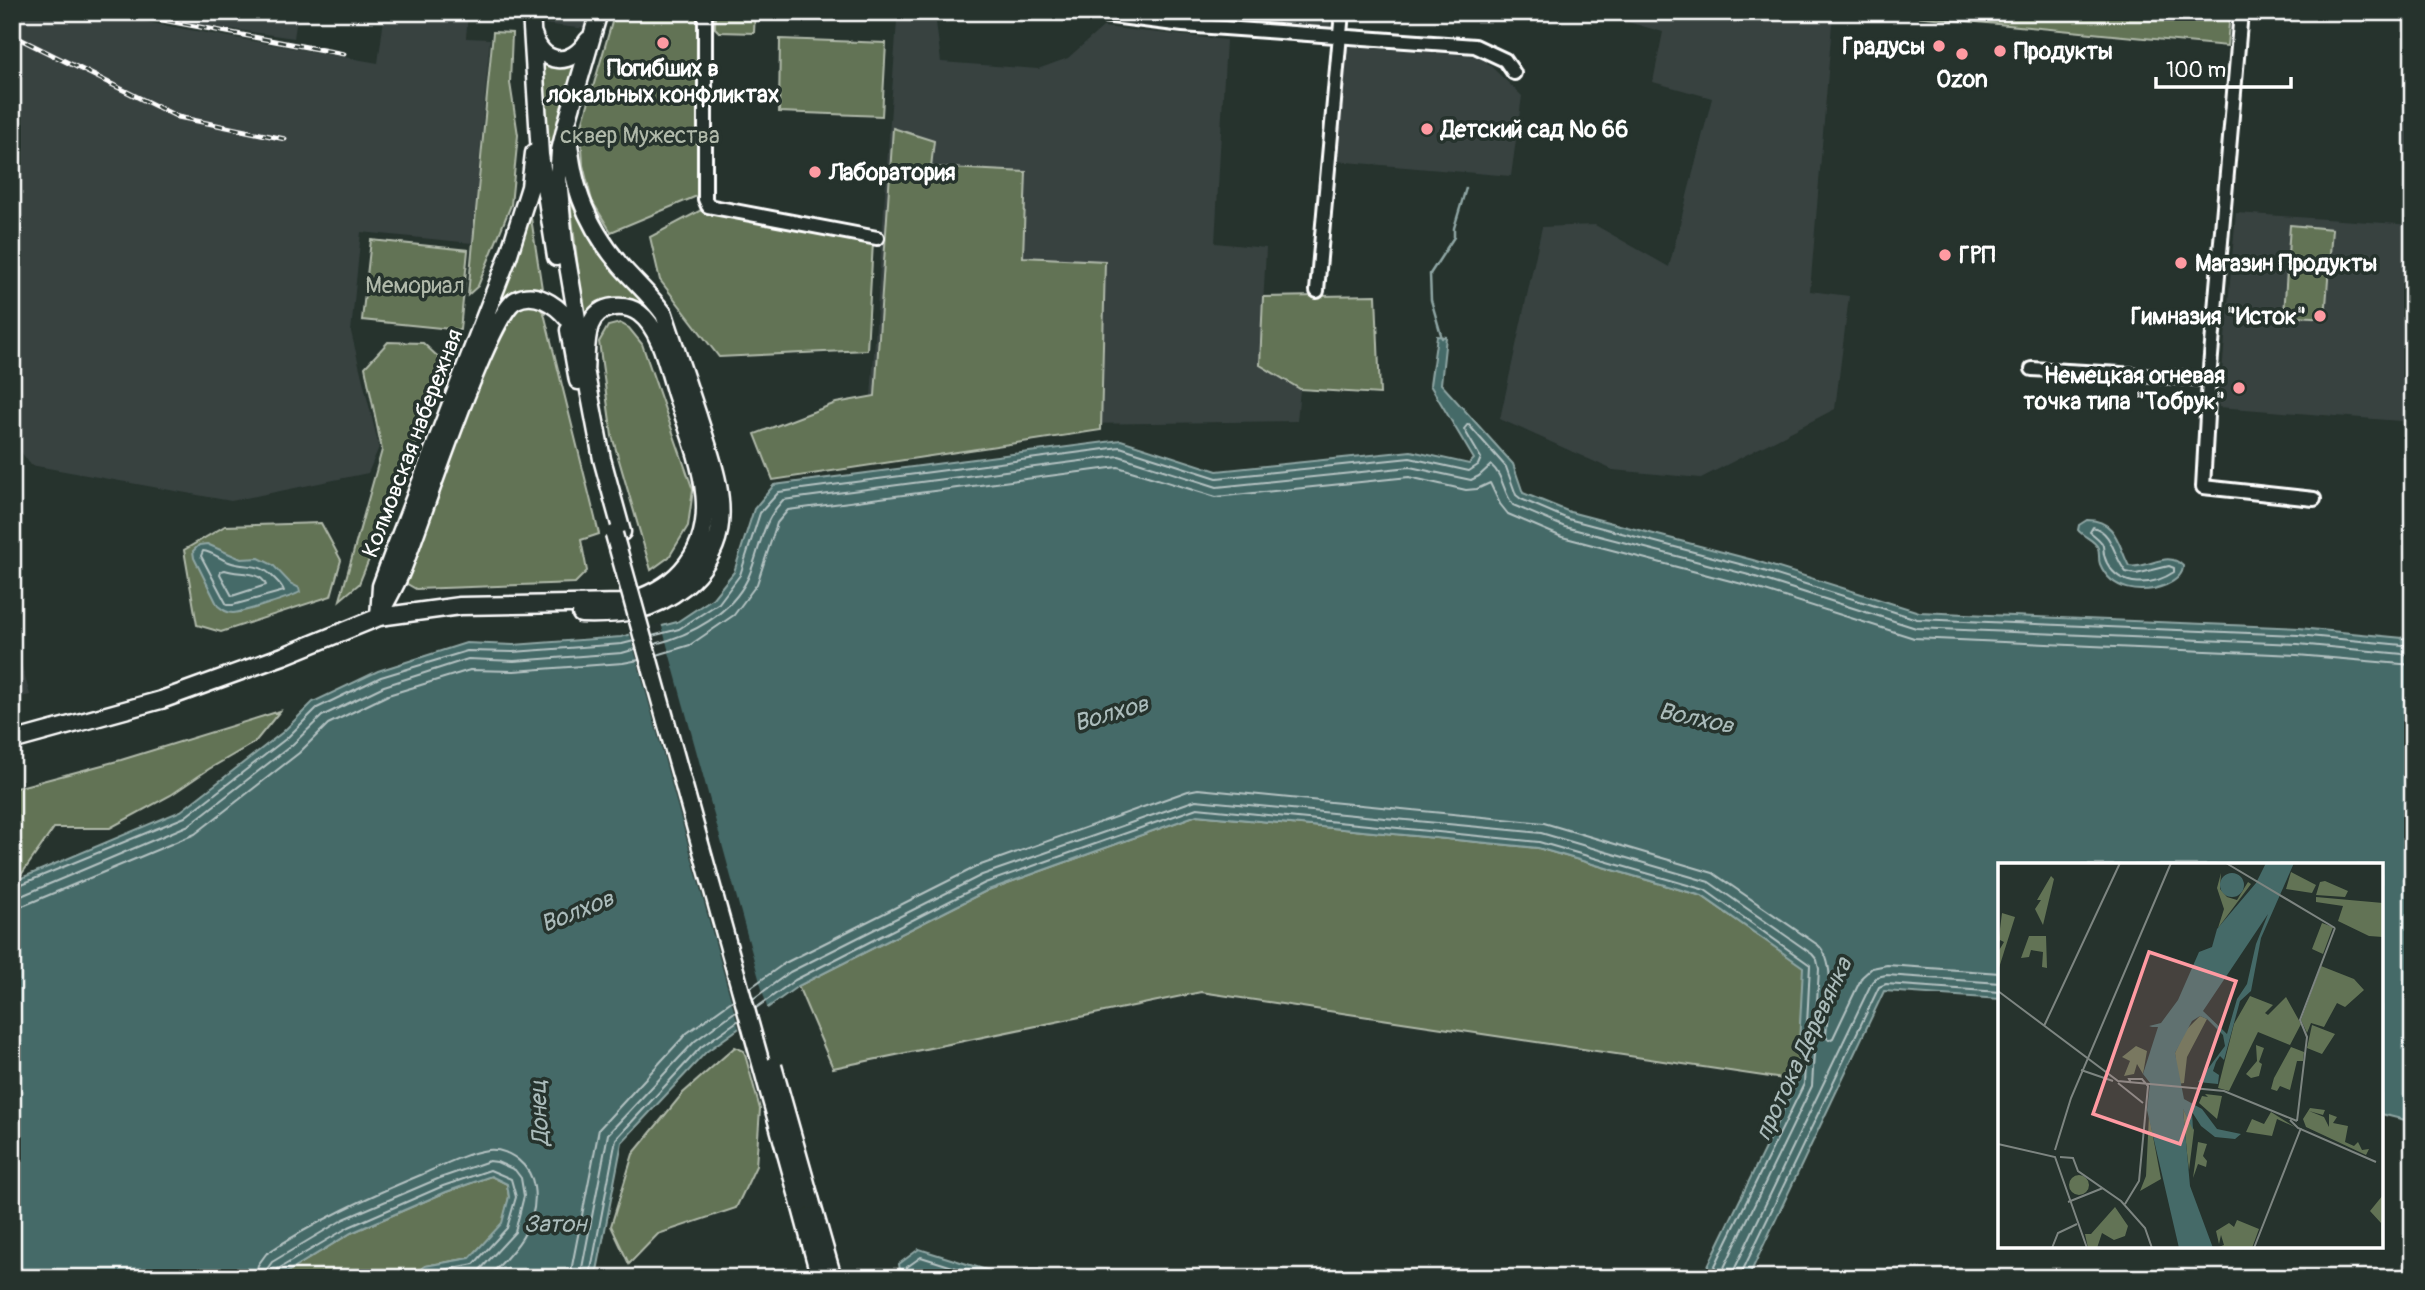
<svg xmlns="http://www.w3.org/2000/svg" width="2425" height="1290" font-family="Pangolin,sans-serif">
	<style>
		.built { fill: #384241 }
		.green { fill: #627355; stroke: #b0b9aa; stroke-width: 2 }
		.water { fill: #456a68; stroke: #8fa6a4; stroke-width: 2 }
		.pier { fill: #26332d }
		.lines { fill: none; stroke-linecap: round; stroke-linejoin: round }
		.shore { stroke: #b5c3c3; stroke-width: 2 }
		.stream { stroke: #8fa6a4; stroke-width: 2.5 }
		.minor-casing { stroke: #fff; stroke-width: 18 }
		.major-casing { stroke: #fff; stroke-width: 21 }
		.minor { stroke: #26332d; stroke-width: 12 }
		.major { stroke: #26332d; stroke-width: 16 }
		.rail-casing { stroke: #fff; stroke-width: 5 }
		.rail { stroke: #26332d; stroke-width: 2.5; stroke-dasharray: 8; stroke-linecap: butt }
		.major-bridge-casing { stroke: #fff; stroke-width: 21; stroke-linecap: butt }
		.major-bridge { stroke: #26332d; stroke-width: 16 }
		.poi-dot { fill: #ff9aa2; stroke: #26332d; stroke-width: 2.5 }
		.labels { text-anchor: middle; stroke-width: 7; stroke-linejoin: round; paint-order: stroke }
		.poi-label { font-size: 23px; font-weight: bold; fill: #fff; stroke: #26332d; text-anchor: start }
		.park-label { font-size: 23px; fill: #b0b9aa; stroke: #26332d }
		.street-label { font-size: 23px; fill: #fff; stroke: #26332d }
		.water-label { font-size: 24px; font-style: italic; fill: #abbcbb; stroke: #26332d }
		.inset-road { fill: none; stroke: #7d8581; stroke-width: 2 }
		.view { fill: #ff9aa2; fill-opacity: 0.15; stroke: #ff9aa2; stroke-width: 3.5 }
		.inset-edge { fill: none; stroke: #fff; stroke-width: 3.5 }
	</style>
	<rect width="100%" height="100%" fill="#26332d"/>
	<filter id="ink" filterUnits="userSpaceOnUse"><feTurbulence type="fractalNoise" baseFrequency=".0143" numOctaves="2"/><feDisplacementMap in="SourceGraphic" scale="14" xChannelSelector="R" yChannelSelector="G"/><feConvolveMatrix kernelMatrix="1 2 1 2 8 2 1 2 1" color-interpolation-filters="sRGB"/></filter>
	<g filter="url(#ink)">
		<path class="built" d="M 12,12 L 102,12 L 151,23 L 378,63 L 385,12 L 468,12 L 466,38 L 490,39 L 472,243 L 361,232 L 351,332 L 379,447 L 368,473 L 231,501 L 31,465 L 18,448 L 12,449 Z
			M 135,12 L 298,12 L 294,38 L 168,20 Z
			M 535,12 L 592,12 L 587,29 L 535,23 Z
			M 1191,12 L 1331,12 L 1330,27 L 1191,14 Z
			M 1605,12 L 1833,12 L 1810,291 L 1849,296 L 1835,409 L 1701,478 L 1613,470 L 1500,419 L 1542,227 L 1595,225 L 1669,267 L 1712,98 L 1653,82 L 1663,32 L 1604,15 Z
			M 897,20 L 936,22 L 941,62 L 1038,69 L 1068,58 L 1103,27 L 1226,40 L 1215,243 L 1266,248 L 1260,365 L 1300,389 L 1297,421 L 869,427 Z
			M 1345,46 L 1480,56 L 1522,96 L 1511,176 L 1335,161 Z
			M 2409,77 L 2413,77 L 2413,173 L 2403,172 Z
			M 2236,213 L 2413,225 L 2413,422 L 2219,407 Z
			M 12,631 L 30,695 L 12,699 Z"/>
		<path class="green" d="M 615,12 L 701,12 L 697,196 L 611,232 L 592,201 L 583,165 L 581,128 Z
			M 715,12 L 755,12 L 754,33 L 719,32 L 715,28 Z
			M 1904,12 L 2230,12 L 2227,46 L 1904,15 Z
			M 493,32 L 512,33 L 510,83 L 518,135 L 511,205 L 478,286 L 468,295 Z
			M 780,39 L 886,43 L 882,116 L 779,112 Z
			M 539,58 C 550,67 561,69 575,64 L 550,158 Z
			M 893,128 L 934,141 L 931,167 L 1026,172 L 1023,257 L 1105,261 L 1101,430 L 773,480 L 755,434 L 836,403 L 875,396 Z
			M 570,201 L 597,252 L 643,298 L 654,316 L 632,304 L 584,319 Z
			M 529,205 L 543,295 L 512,295 L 493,307 Z
			M 703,209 L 873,242 L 867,350 L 719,357 L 660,280 L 650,237 Z
			M 2290,225 L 2332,229 L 2325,318 L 2284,315 Z
			M 371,240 L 468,250 L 460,330 L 362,320 Z
			M 1376,295 L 1380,394 L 1300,389 L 1260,365 L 1263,297 Z
			M 517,305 L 537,305 L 544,313 L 599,534 L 581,540 L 587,571 L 575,583 L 416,589 L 402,581 L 489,349 Z
			M 620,323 L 629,328 L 642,344 L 693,490 L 688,526 L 669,557 L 651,570 L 612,436 L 599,342 L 608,326 Z
			M 388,342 L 423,343 L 448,366 L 359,584 L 340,600 L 382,450 L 365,367 Z
			M 321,523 L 341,560 L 331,596 L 221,632 L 197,625 L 184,550 L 225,526 Z
			M 280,711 L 255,742 L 209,769 L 171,795 L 110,828 L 54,828 L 21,875 L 12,878 L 12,789 L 121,760 Z
			M 1197,815 L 1538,848 L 1702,896 L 1804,967 L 1797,1081 L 1201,992 L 833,1068 L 798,986 L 988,890 Z
			M 735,1047 L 744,1051 L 760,1109 L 756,1166 L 736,1208 L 658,1234 L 629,1264 L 611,1226 L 633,1154 L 683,1093 Z
			M 491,1176 L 507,1184 L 509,1197 L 503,1223 L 470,1258 L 425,1266 L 409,1278 L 277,1278 L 351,1233 L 446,1192 Z"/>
		<path class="water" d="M 1437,336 L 1446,337 L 1441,384 L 1513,464 L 1523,493 L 1570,512 L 1753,560 L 1919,612 L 2299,628 L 2413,639 L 2413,1122 L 2381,1114 L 2381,865 L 2000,865 L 2000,999 L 1884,991 L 1748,1278 L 1702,1278 L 1797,1082 L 1803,967 L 1702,896 L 1538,848 L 1197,815 L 988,890 L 798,986 L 706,1052 L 622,1142 L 597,1271 L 600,1278 L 409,1278 L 425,1266 L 470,1258 L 502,1223 L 509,1197 L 507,1184 L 491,1176 L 446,1192 L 351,1233 L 277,1278 L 12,1278 L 12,882 L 181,811 L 283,732 L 313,702 L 378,671 L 466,643 L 513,645 L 621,637 L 677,622 L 713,598 L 734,572 L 754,509 L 774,485 L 1121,440 L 1217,471 L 1411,451 L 1469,464 L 1474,459 L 1430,385 Z
			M 2087,520 C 2117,520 2118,545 2129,566 C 2148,570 2167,549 2183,566 C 2183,575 2175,581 2166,585 C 2142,595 2111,591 2100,564 C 2098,559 2100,553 2098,548 C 2095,540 2083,537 2078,530 L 2079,525 Z
			M 207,544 L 241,559 L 259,558 L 273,565 L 290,583 L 299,588 L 300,592 C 292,597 244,612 233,613 C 227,613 223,610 218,606 L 194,558 L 193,551 L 199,545 Z
			M 919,1249 L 1012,1278 L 901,1278 L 899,1264 Z"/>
		<path class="pier" d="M 661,623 L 768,1011 L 740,1032 L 629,631 Z"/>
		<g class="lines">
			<path class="shore" d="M 2093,527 C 2114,533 2113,557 2126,572 L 2136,574 L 2169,566 L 2174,568 L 2174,572 C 2153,586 2121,589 2107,563 C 2098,545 2112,549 2090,532 Z
				M 203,551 C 213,552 219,559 229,562 C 248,569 259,561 274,578 C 279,583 282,585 284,591 L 233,605 L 227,605 L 201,556 Z
				M 225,570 C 239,575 260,570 266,585 L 232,596 L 220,574 L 221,571 Z
				M 652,636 L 679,629 L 719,603 L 740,575 L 760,513 L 779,492 L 1120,447 L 1217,478 L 1410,458 L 1469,471 L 1478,465 L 1481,458 L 1464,429 L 1468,424 L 1506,467 L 1516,495 L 1521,499 L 1568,519 L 1751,567 L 1917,619 L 2298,635 L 2413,646
				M 655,644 C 691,635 731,614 748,578 C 761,549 760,524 783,500 L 1119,456 L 1217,487 L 1410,467 L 1471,480 L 1479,476 L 1491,465 C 1503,475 1503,492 1513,505 L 1565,527 L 1749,575 L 1916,628 L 2298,644 L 2413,655
				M 657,655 L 690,645 L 734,615 L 757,584 L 777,523 L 788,510 L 1118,467 L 1216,497 L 1409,477 L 1466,490 L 1477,489 L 1490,483 L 1500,504 L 1508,514 L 1562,537 L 1746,585 L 1914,638 L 2297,655 L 2413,665
				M 12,888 L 185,817 L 287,738 L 317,708 L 381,677 L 467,651 L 513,652 L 622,644 L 634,641
				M 12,897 L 21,896 L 189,825 L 292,745 L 322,716 L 384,686 L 468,659 L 514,661 L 622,653 L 636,649
				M 12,908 L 25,905 L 195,834 L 299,753 L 328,724 L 388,695 L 470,670 L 514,671 L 623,663 L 639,660
				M 750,988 L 785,963 L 978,866 L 1188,791 L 1198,789 L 1544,823 L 1713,873 L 1818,945 C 1838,963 1827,1011 1826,1037 L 1829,1040 L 1833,1038 L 1862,977 L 1872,968 L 1887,965 L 2000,973
				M 753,999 L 790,972 L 982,875 L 1196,800 L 1541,833 L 1709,882 L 1812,954 L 1817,960 L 1819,969 L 1812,1086 L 1719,1278
				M 756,1008 L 795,980 L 985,883 L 1197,808 L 1539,842 L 1705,890 L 1810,965 L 1804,1084 L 1709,1278
				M 255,1278 L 258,1265 L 266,1254 C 315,1221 368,1197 423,1174 C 441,1166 469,1152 488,1150 C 510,1148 531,1166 534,1187 C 540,1225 513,1253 487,1278
				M 266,1278 L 267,1269 L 272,1262 L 344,1219 L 440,1178 L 489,1161 L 497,1162 L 515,1170 L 521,1178 L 524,1196 L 515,1232 L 479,1271 L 449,1278
				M 275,1278 L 278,1269 L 349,1227 L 443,1186 L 490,1170 L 511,1179 L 516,1197 L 507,1228 L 474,1264 L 428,1273 L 421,1278
				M 572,1278 L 572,1266 L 599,1129 L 687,1033 L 733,1000
				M 583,1278 L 582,1268 L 608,1134 L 695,1041 L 736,1011
				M 592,1278 L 591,1270 L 616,1139 L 701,1047 L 739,1020
				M 908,1278 L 907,1267 L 921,1257 L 988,1278
				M 1733,1278 L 1735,1268 L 1872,982 L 1877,977 L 1886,975 L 2000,983
				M 1742,1278 L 1742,1272 L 1879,987 L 1886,984 L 2000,992"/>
			<path class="stream" d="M 1442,338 L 1431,300 L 1430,274 L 1454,237 L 1454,228 L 1466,188"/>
			<g class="minor-casing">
				<path id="minor" d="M 705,12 L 705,199 L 708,206 L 877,238
					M 1080,12 L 1183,25 L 1475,46 L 1505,60 L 1514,73
					M 1317,291 L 1342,12
					M 2032,369 L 2209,379 L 2241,12
					M 2209,379 L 2203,487 L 2314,499"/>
			</g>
			<g class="major-casing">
				<path id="major" d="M 531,12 L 540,155 L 556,257
					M 533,34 C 543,66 571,67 588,40
					M 567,122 C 571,181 582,220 621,266 C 635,282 651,296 664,314 C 675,348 687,382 698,416 C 709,452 726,493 719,531 C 715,552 702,572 686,585 C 651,613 624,615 581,614
					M 569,330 L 578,381
					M 581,342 L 564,242 L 558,178 L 560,151 L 567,122 L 599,12
					M 584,364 L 602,459 L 622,532
					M 383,608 C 389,596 397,583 402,570 C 419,528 488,314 516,300 C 535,290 555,304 567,318
					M 379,617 L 381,586 L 394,551 L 508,257 L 530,187 L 534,153
					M 12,741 L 161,700 L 283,656 L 379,617 L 460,606 L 623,603 C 646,597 666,588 682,570 C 728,520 694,449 676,394 C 668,369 661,329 639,313 C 631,307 623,306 614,307 C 582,310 587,348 585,372
					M 811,1201 L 833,1278
					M 800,1204 L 820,1278"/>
			</g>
			<use href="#minor" class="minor"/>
			<use href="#major" class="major"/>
			<g class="rail-casing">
				<path id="rail" d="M 120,12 L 344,54
					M 12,35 L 178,117 L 285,139"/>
			</g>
			<use href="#rail" class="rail"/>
			<g class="major-bridge-casing">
				<path id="major-bridge" d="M 614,534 L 800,1204
					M 773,1066 L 811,1201"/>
			</g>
			<use href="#major-bridge" class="major-bridge"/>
		</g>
	</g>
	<g class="poi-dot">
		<circle cx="663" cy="43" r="7"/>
		<circle cx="1939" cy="46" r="7"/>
		<circle cx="2000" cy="51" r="7"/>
		<circle cx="1962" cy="54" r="7"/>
		<circle cx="1427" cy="129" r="7"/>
		<circle cx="815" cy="172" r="7"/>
		<circle cx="1945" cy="255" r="7"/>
		<circle cx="2181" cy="263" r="7"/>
		<circle cx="2320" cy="316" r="7"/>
		<circle cx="2239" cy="388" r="7"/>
	</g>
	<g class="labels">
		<g class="poi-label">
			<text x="1925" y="54" text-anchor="end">Градусы</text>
			<text x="2014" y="59">Продукты</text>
			<text x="663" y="76" text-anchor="middle">Погибших в<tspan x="663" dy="26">локальных конфликтах</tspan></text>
			<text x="1962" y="87" text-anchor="middle">Ozon</text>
			<text x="1441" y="137">Детский сад № 66</text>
			<text x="829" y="180">Лаборатория</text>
			<text x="1959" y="263">ГРП</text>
			<text x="2195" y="271">Магазин Продукты</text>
			<text x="2306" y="324" text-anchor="end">Гимназия "Исток"</text>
			<text x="2225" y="383" text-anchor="end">Немецкая огневая<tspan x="2225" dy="26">точка типа "Тобрук"</tspan></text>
		</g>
		<g class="park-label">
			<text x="640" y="143">сквер Мужества</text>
			<text x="415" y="293">Мемориал</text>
		</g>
		<g class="street-label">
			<text transform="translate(412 443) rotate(-69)" y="8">Колмовская набережная</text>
		</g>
		<g class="water-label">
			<text transform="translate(1111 713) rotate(-16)" y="8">Волхов</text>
			<text transform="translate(1696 718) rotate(12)" y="8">Волхов</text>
			<text transform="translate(577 911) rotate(-22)" y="8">Волхов</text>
			<text transform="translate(1803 1049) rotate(-65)" y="8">протока Деревянка</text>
			<text transform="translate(539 1113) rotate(-93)" y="8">Донец</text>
			<text x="555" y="1232">Затон</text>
		</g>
	</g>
	<g transform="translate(1998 863)">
		<rect width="385" height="385" fill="#26332d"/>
		<path d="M 293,9 L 318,22 L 314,30 L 288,26 ZM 223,10 L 222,26 L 229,34 L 239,37 L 250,19 L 253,21 L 220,65 L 226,46 L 219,25 ZM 53,13 L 56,16 L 45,62 L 37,46 L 43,37 L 39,37 ZM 327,18 L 350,28 L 347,34 L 318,32 L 322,19 ZM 318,34 L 385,40 L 385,74 L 371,73 L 340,58 L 345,43 L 318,39 ZM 4,50 L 17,54 L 0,108 L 0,89 L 6,79 L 2,77 L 0,82 ZM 324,60 L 335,64 L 325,91 L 314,86 ZM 31,73 L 48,73 L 49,105 L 44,104 L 45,89 L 33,87 L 31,94 L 23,95 ZM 323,103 L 356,116 L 366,127 L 347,144 L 339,140 L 326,164 L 313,160 L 309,170 L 303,157 ZM 252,133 L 275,142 L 267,150 L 270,152 L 288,134 L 303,161 L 292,182 L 260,169 L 231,228 L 220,225 L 236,161 ZM 202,153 L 209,156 L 189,194 L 186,220 L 180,221 L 177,190 L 187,168 ZM 314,162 L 337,171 L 324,191 L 309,185 ZM 258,182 L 266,185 L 261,199 L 264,201 L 261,213 L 253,215 L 248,211 L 259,198 ZM 138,183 L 149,188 L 145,211 L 139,201 L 136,211 L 126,213 L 132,198 L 124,194 ZM 293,184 L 306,189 L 305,198 L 299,198 L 292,227 L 282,223 L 279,228 L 273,226 L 276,215 ZM 207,231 L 224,233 L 219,256 L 201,240 L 204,233 L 210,234 ZM 312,245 L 327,247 L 325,252 L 311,248 L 326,254 L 331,264 L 331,251 L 339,254 L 335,260 L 350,263 L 347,279 L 356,283 L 360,279 L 364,287 L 371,286 L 368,292 L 308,264 L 305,256 ZM 185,246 L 196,267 L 191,307 L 189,290 ZM 273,249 L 297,264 L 279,256 L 274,273 L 248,269 L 254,256 L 266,261 ZM 151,252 L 163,316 L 142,328 L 148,313 ZM 200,279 L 209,281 L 205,293 L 209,298 L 208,304 L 200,301 L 195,315 ZM71 322a10 10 0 1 1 20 0a10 10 0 1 1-20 0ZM 385,332 L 385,360 L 383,385 L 383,360 L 372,348 ZM 117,344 L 130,363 L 127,373 L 116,377 L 104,370 L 99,385 L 90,385 L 87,371 L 93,371 ZM 239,357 L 261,366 L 254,385 L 218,385 L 226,382 L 223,372 L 221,381 L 218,368 L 231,360 L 236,364 Z" fill="#627355"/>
		<path d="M 268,0 L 296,0 L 263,75 L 253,128 L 242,138 L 226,197 L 222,193 L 218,199 L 215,208 L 221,212 L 220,221 L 200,219 L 227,183 L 225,172 L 209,156 L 202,153 L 194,158 L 177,190 L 186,236 L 204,246 L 219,266 L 243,271 L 237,276 L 217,274 L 203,263 L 194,249 L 195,267 L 185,246 L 192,323 L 215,385 L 181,385 L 149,247 L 152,220 L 145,211 L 160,164 L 154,164 L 151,163 L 163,160 L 180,137 L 201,89 L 214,84 L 219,66 L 258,20 ZM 270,51 L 258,81 L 249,121 L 239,136 L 229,171 L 205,148 ZM222 22a12 12 0 1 1 24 0a12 12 0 1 1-24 0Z" fill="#456a68" fill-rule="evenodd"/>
		<path class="inset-road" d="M 228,0 L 337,65M 0,128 L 120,218 L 226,228 L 299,258M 46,163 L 122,0M 83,207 L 115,218M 120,220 L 145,240M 292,257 L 300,265 L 378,299M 299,258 L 309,174 L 302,157 L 337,65M 0,281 L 57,294 L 89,385M 57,287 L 73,235 L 173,0M 62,294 L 75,295 L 80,308 L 123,338 L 147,365 L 154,385M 70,339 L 105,325M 127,341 L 141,318 L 150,223 L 144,216 L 131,216 L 133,220M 54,385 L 60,370 L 79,361M 256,385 L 303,265"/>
		<path class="view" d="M 151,89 L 238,118 L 182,281 L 95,251 Z"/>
		<rect width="385" height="385" class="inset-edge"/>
	</g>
	<rect width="2425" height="1290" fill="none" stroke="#26332d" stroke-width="42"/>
	<rect x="21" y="21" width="2383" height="1248" fill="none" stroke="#fff" stroke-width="2.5" filter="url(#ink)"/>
	<path d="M2156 77v10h135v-10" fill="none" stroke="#ffffff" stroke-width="3.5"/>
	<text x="2166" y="77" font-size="21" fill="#ffffff" stroke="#26332d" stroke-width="5" paint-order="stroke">100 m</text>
</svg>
